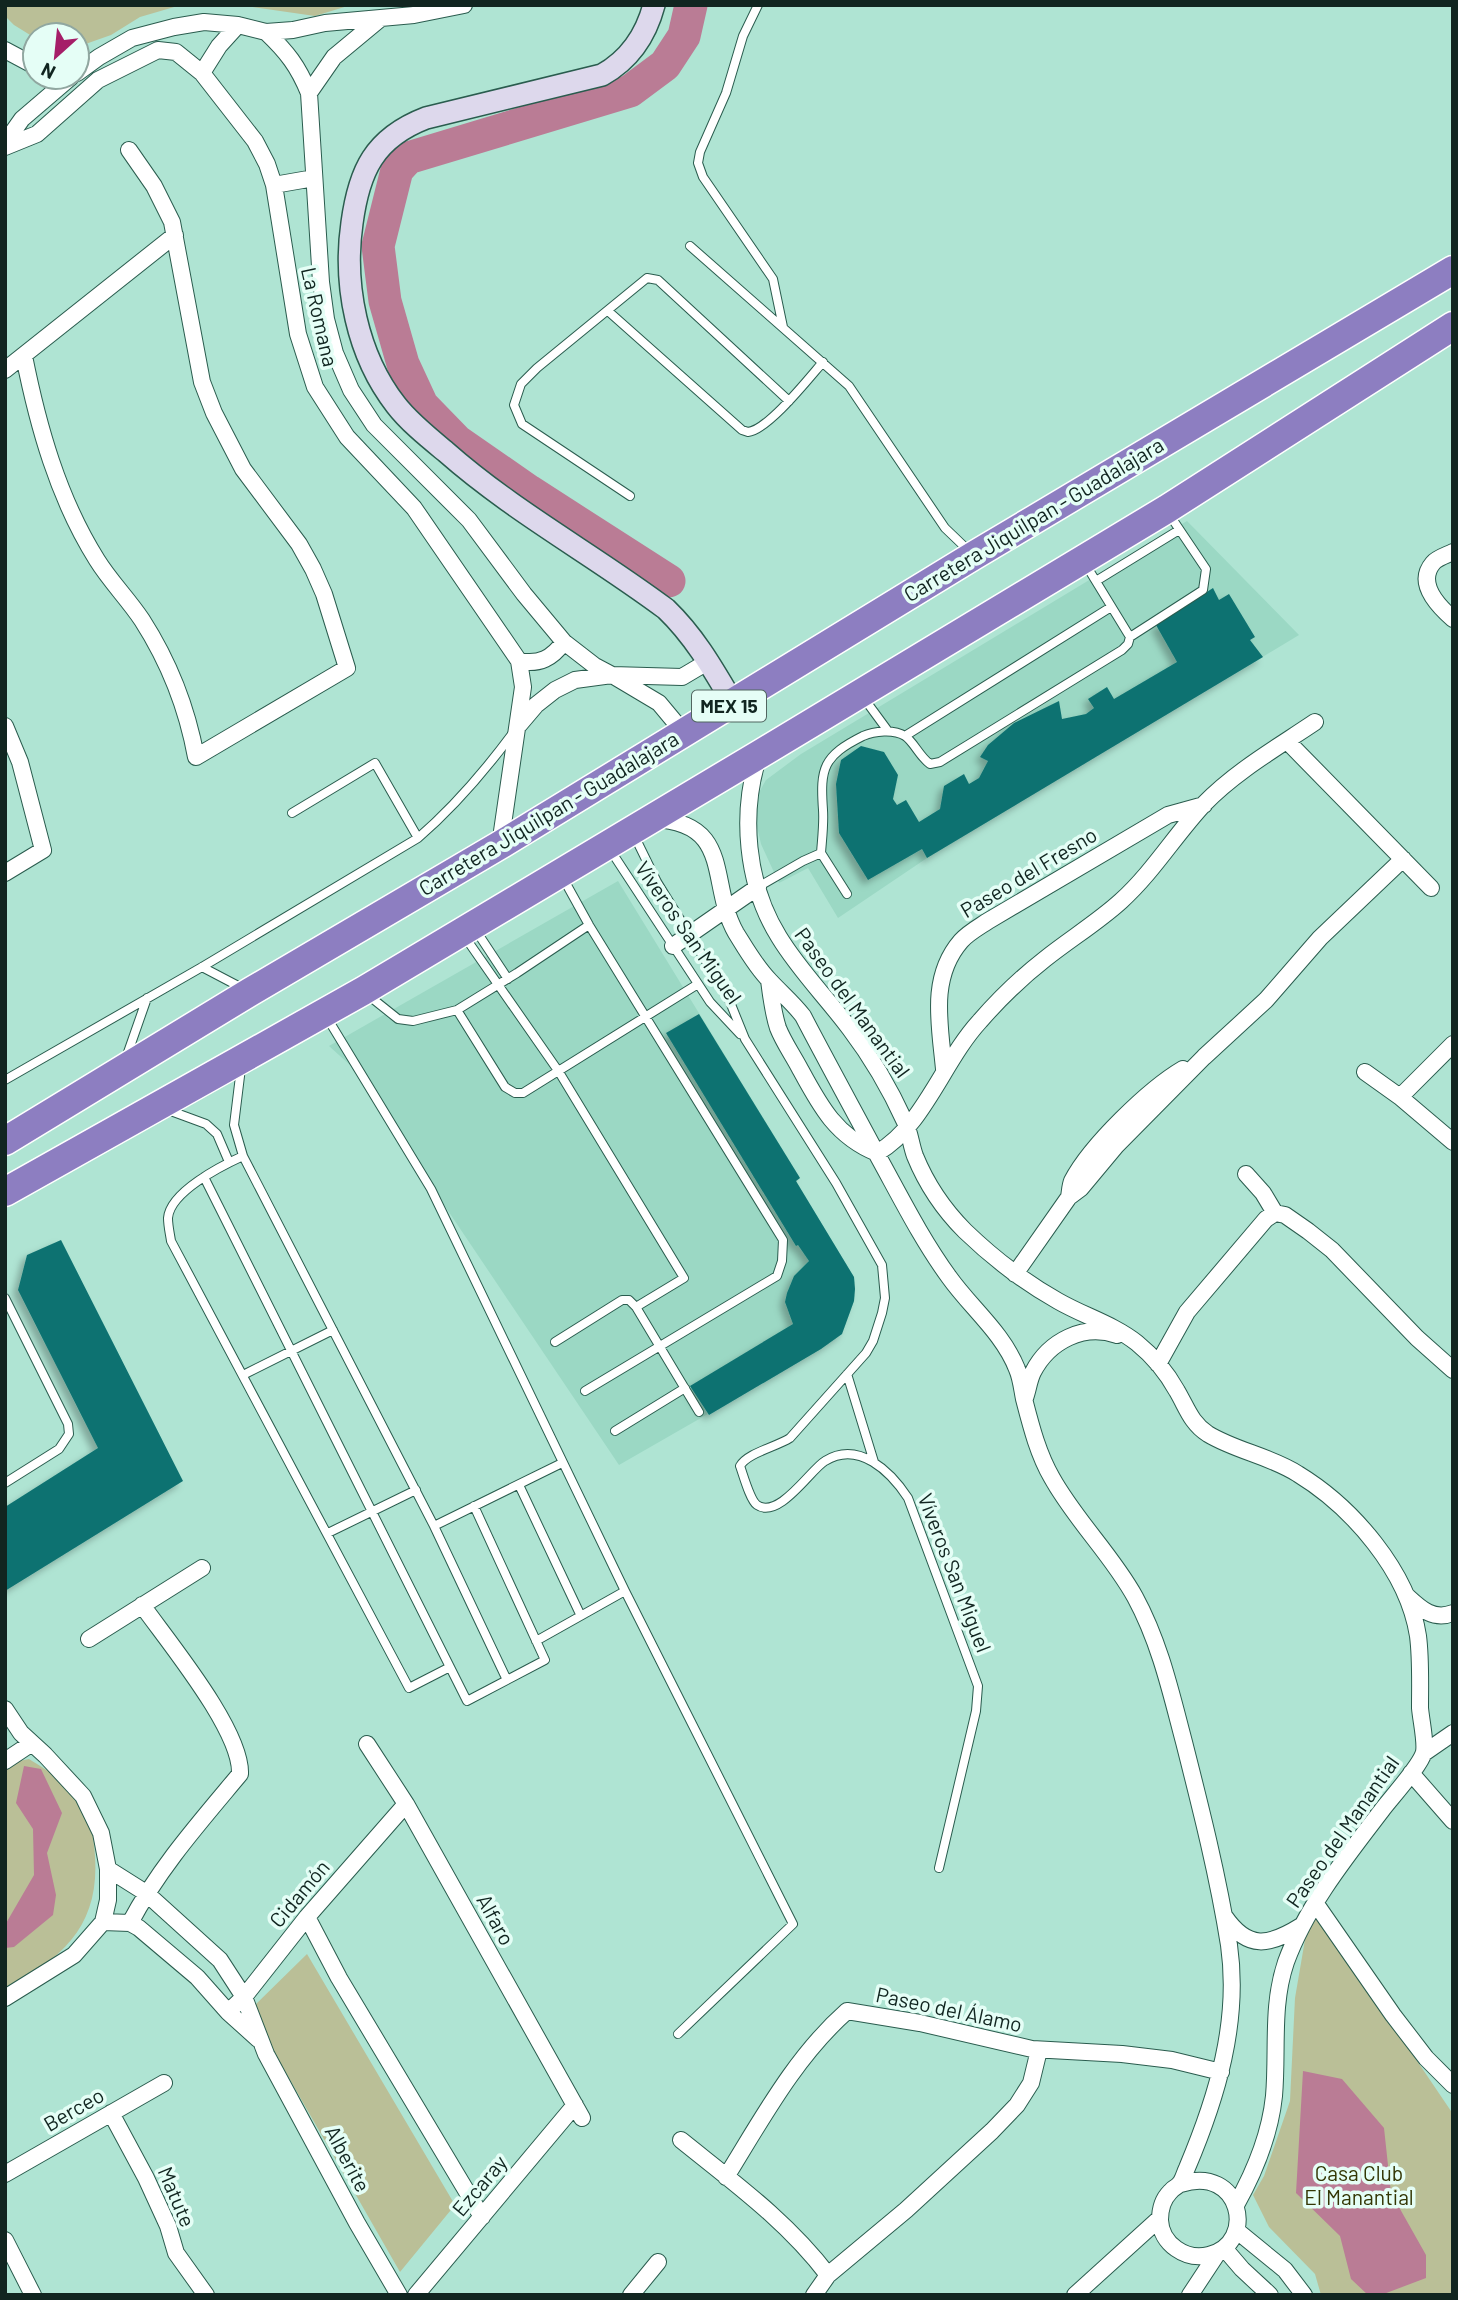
<svg xmlns="http://www.w3.org/2000/svg" width="1458" height="2300" font-family="Barlow,sans-serif">
	<style>
		.built { fill: #9bd8c4 }
		.green { fill: #babf97 }
		.water { fill: #ba7c95 }
		.lines { fill: none; stroke-linecap: round; stroke-linejoin: round }
		.river { stroke: #ba7c95; stroke-width: 33 }
		.building { fill: #0e7271; filter: url(#shadow) }
		.lane-casing { stroke: #2a5c4e; stroke-width: 10 }
		.street-casing { stroke: #2a5c4e; stroke-width: 18 }
		.secondary-casing { stroke: #2a5c4e; stroke-width: 24 }
		.highway-casing { stroke: #fff; stroke-width: 31 }
		.lane { stroke: #fff; stroke-width: 8 }
		.street { stroke: #fff; stroke-width: 16 }
		.secondary { stroke: #ddd8ec; stroke-width: 21 }
		.highway { stroke: #8d7ec1; stroke-width: 28 }
		.labels { text-anchor: middle; stroke-width: 7; stroke-linejoin: round; paint-order: stroke }
		.shield { fill: #e5fef6; stroke: #516660; stroke-width: 2 }
		.shield-label { font-size: 19px; font-weight: bold; fill: #112520 }
		.street-label { font-size: 21px; fill: #112520; stroke: #e5fef6 }
		.park-label { font-size: 21px; fill: #333604; stroke: #e5fef6 }
	</style>
	<defs>
		<filter id="shadow"><feDropShadow dx="-5" dy="5" stdDeviation="3.5" flood-color="#0004"/></filter>
	</defs>
	<rect width="100%" height="100%" fill="#afe4d3"/>
	<path class="built" d="M 1187,521 L 1299,635 L 927,858 L 838,918 L 808,868 L 779,883 L 761,844 L 754,813 L 757,796 L 766,780 L 801,754 Z
		M 618,881 L 800,1178 L 796,1182 L 854,1277 L 855,1289 L 854,1301 L 842,1334 L 821,1349 L 619,1465 L 350,1065 L 329,1046 Z"/>
	<path class="green" d="M 5,5 L 181,5 L 140,17 L 111,35 L 77,47 L 77,35 L 35,35 L 35,38 L 14,25 L 5,16 Z
		M 238,5 L 351,5 L 315,16 Z
		M 29,1759 C 43,1768 68,1782 78,1794 C 89,1809 92,1827 94,1845 C 103,1921 68,1955 5,1990 L 5,1771 L 14,1762 Z
		M 1319,1916 L 1453,2114 L 1453,2295 L 1321,2295 L 1315,2274 L 1269,2227 L 1253,2195 L 1264,2176 L 1290,2101 L 1295,1998 L 1307,1928 Z
		M 307,1954 L 455,2205 L 400,2272 L 250,2010 Z"/>
	<path class="water" d="M 24,1766 L 41,1769 L 62,1813 L 47,1853 L 56,1895 L 53,1915 L 14,1947 L 5,1948 L 5,1925 L 34,1875 L 33,1829 L 16,1803 Z
		M 1303,2071 L 1342,2079 L 1384,2128 L 1391,2193 L 1426,2255 L 1426,2278 L 1381,2295 L 1368,2295 L 1351,2279 L 1340,2236 L 1296,2193 Z"/>
	<g class="lines">
		<path class="river" d="M 669,581 L 529,491 L 457,441 L 422,405 L 403,364 L 385,301 L 378,246 L 397,170 L 408,158 L 630,91 L 665,65 L 684,36 L 691,5"/>
	</g>
	<path class="building" d="M 1213,588 L 1219,600 L 1229,594 L 1255,637 L 1250,640 L 1263,657 L 927,858 L 922,849 L 868,880 L 839,833 L 836,784 L 841,760 L 861,746 L 884,752 L 898,775 L 893,799 L 897,805 L 906,800 L 919,822 L 940,809 L 944,786 L 964,774 L 969,784 L 979,778 L 988,761 L 980,757 L 988,745 L 1014,723 L 1059,701 L 1062,719 L 1086,714 L 1094,708 L 1088,699 L 1107,687 L 1114,699 L 1177,662 L 1156,625 Z
		M 699,1014 L 800,1178 L 796,1181 L 854,1277 L 855,1289 L 854,1301 L 842,1334 L 821,1349 L 709,1415 L 690,1386 L 793,1324 L 785,1302 L 787,1293 L 794,1276 L 809,1261 L 798,1245 L 796,1246 L 666,1033 Z
		M 61,1240 L 183,1481 L 5,1591 L 5,1507 L 98,1448 L 18,1290 L 27,1255 Z"/>
	<g class="lines">
		<g class="lane-casing">
			<path id="lane" d="M 758,5 L 743,36 L 726,93 L 700,152 L 698,163 L 703,177 L 773,279 L 783,327
				M 690,246 L 849,386 L 945,528 L 969,551
				M 608,311 L 742,430 L 748,432 C 768,430 809,378 823,362
				M 630,496 L 522,424 L 514,405 L 521,384 L 537,368 L 647,278 L 658,280 L 789,401
				M 1086,565 L 1130,637
				M 1096,581 L 1179,530
				M 863,697 L 888,731
				M 905,736 L 1111,607
				M 292,813 L 375,763 L 418,838
				M 634,835 L 657,882 L 728,997 L 745,1039 L 836,1183 L 882,1265 L 885,1298 L 882,1313 L 873,1341 L 866,1353 L 790,1438 C 776,1447 747,1453 740,1466 C 743,1474 750,1500 757,1505 C 779,1520 811,1469 825,1461 C 859,1440 891,1472 908,1498 L 978,1686 L 976,1711 L 939,1868
				M 609,848 L 710,1002 L 740,1034
				M 821,853 L 847,894
				M 563,878 L 589,925 L 783,1240 L 782,1261 L 777,1276 L 585,1391
				M 758,887 L 803,861 L 821,853 C 822,839 824,824 823,810 C 820,768 823,756 863,736 C 874,731 894,729 905,736 C 914,742 919,756 930,764 L 940,762 L 1122,650 L 1128,644 L 1130,637 L 1203,590 L 1206,569 L 1169,514
				M 475,929 L 508,979
				M 465,937 L 559,1072 L 684,1278 L 636,1307 L 699,1412
				M 202,967 L 244,989
				M 368,995 L 398,1019 L 413,1021 L 457,1010 L 517,973 L 589,925
				M 457,1010 L 505,1087 L 515,1093 L 523,1093 L 698,984
				M 326,1016 L 431,1189 L 625,1591 L 793,1924 L 678,2034
				M 126,1058 L 147,998
				M 241,1068 L 234,1125 L 243,1156 L 434,1526 L 507,1680
				M 5,1080 L 202,967 L 418,838 C 454,807 484,772 513,733
				M 168,1110 L 206,1124 L 217,1134 L 229,1162
				M 243,1156 C 221,1166 170,1192 168,1218 C 168,1226 170,1234 171,1241 L 409,1688 L 450,1667
				M 204,1177 L 467,1701 L 545,1660 L 474,1506
				M 5,1298 L 68,1424 L 69,1434 L 59,1449 L 5,1483
				M 555,1342 L 622,1300 L 629,1300 L 636,1307
				M 847,1374 L 874,1462
				M 243,1375 L 333,1330
				M 615,1431 L 685,1388
				M 519,1485 L 580,1614
				M 434,1526 L 562,1463
				M 328,1533 L 416,1490
				M 536,1641 L 625,1591"/>
		</g>
		<g class="street-casing">
			<path id="street" d="M 266,32 C 287,52 298,66 309,93 L 321,282 L 326,319 L 335,353 L 351,390 L 374,425 L 469,520 L 524,594 L 564,642 L 595,666 L 612,675 L 682,677 L 709,661
				M 5,50 L 35,66
				M 77,73 L 99,57 L 132,38 L 174,27 L 204,22 L 238,25 L 266,32 L 293,30 L 325,23 L 414,15 L 464,5
				M 202,73 L 219,46 L 238,25
				M 309,93 L 334,57 L 381,18
				M 5,143 L 22,119 L 71,77
				M 5,147 L 37,134 L 98,80 L 158,50 L 176,52 L 202,73 L 255,141 L 267,164 L 274,185 L 298,334 L 315,387 L 347,437 L 414,508 L 519,661 L 523,687 L 500,845
				M 274,185 L 314,178
				M 24,356 C 38,426 58,498 97,560 C 110,581 128,599 142,620 C 169,662 187,708 196,757 L 347,668 L 324,594 L 313,569 L 299,544 L 243,469 L 214,413 L 202,382 L 172,222 L 154,186 L 129,150
				M 5,370 L 175,235
				M 1453,552 C 1447,555 1437,558 1433,563 C 1416,583 1438,606 1453,619
				M 519,661 C 540,665 552,658 564,642
				M 519,725 L 536,705 L 555,690 L 575,680 L 612,675 L 659,703 L 684,733
				M 5,726 L 20,762 L 43,850 L 5,873
				M 1287,741 L 1431,888
				M 759,755 C 740,813 746,884 779,937 C 799,970 827,998 850,1029 C 872,1058 890,1089 905,1122 C 910,1133 911,1145 915,1156 C 926,1183 944,1210 965,1231 C 993,1258 1024,1282 1058,1301 C 1084,1316 1113,1324 1137,1343 C 1153,1356 1167,1373 1177,1391 C 1187,1408 1191,1423 1208,1434 C 1236,1451 1270,1456 1298,1474 C 1352,1507 1408,1571 1418,1636 C 1421,1659 1420,1684 1420,1708 C 1421,1720 1426,1742 1424,1752 C 1421,1765 1391,1798 1382,1810 C 1346,1857 1306,1907 1286,1962 C 1271,2006 1278,2050 1274,2096 C 1270,2135 1255,2171 1236,2205
				M 654,819 C 734,823 708,884 736,933 C 746,949 756,967 770,981 C 781,993 793,1003 803,1016 C 828,1064 854,1111 879,1158 C 901,1198 922,1240 949,1277 C 971,1308 1003,1333 1017,1369 C 1021,1378 1022,1389 1024,1399 C 1031,1426 1038,1454 1052,1478 C 1076,1521 1112,1555 1135,1597 C 1160,1643 1171,1693 1184,1742 C 1201,1809 1218,1876 1229,1945 C 1240,2022 1217,2097 1187,2168 C 1185,2172 1184,2177 1181,2182 C 1176,2189 1176,2185 1170,2192 C 1163,2199 1160,2210 1160,2220 C 1161,2244 1186,2261 1209,2255 C 1258,2243 1241,2164 1181,2184
				M 673,946 L 758,887
				M 769,980 C 771,996 773,1013 778,1028 C 783,1041 792,1054 799,1067 C 819,1104 835,1136 877,1153 C 924,1126 943,1061 980,1021 C 1000,998 1022,977 1045,959 C 1070,939 1098,922 1121,901 C 1153,872 1175,835 1204,804 C 1236,771 1278,747 1315,722
				M 944,1069 C 940,1025 929,978 961,941 C 968,933 979,927 988,921 L 1168,815 L 1204,805
				M 1365,1072 L 1400,1097 L 1453,1142
				M 1400,1097 L 1453,1044
				M 1246,1174 L 1263,1193 L 1275,1213
				M 1069,1197 C 1070,1192 1070,1186 1072,1181 C 1091,1145 1149,1089 1183,1069
				M 1015,1274 L 1069,1197 L 1081,1188 L 1116,1146 L 1204,1057 L 1266,1000 L 1320,938 L 1403,859
				M 1158,1364 L 1187,1312 L 1266,1219 L 1275,1213 L 1285,1215 L 1308,1231 L 1332,1250 L 1417,1338 L 1453,1370
				M 1025,1398 C 1028,1390 1029,1380 1033,1372 C 1049,1341 1084,1323 1117,1335
				M 1407,1596 C 1420,1608 1433,1621 1453,1613
				M 89,1639 L 202,1568
				M 5,1709 L 21,1733 L 45,1755 L 83,1796 L 101,1833 L 108,1869 L 108,1900 L 103,1922 L 74,1955 L 5,1998
				M 367,1744 L 406,1804 L 582,2118
				M 1424,1753 L 1453,1733
				M 5,1761 L 32,1743
				M 1411,1773 L 1453,1821
				M 108,1869 L 146,1893 L 220,1960 L 244,1997 L 266,2054 L 357,2223 L 399,2295
				M 1316,1904 L 1393,2015 L 1426,2058 L 1453,2085
				M 307,1917 L 339,1978 L 482,2217
				M 1225,1917 C 1248,1950 1269,1946 1301,1926
				M 103,1922 L 130,1923 L 139,1928 L 197,1977 L 228,2012 L 258,2039
				M 130,1923 C 159,1868 200,1822 240,1774 C 242,1731 169,1643 142,1605
				M 228,2012 L 244,1997 L 307,1917 L 406,1804
				M 111,2113 L 146,2178 L 168,2226 L 176,2253 L 206,2295
				M 681,2140 C 733,2182 787,2221 828,2275
				M 5,2174 L 164,2083
				M 726,2177 C 762,2119 795,2057 847,2011 L 920,2023 L 1032,2049 L 1122,2054 L 1172,2060 L 1221,2072
				M 1236,2230 L 1285,2270 L 1304,2295
				M 5,2240 L 33,2295
				M 1224,2248 L 1242,2269 L 1270,2295
				M 416,2295 L 575,2105
				M 631,2295 L 658,2262
				M 814,2295 L 828,2275 L 906,2210 L 992,2131 L 1017,2105 L 1031,2083 L 1039,2050
				M 1075,2295 L 1160,2218
				M 1190,2295 L 1219,2251"/>
		</g>
		<g class="secondary-casing">
			<path id="secondary" d="M 654,5 C 646,35 629,60 602,75 L 426,118 C 374,138 359,171 352,223 C 343,285 357,355 396,405 C 409,422 429,438 446,452 C 514,512 594,555 666,609 C 695,637 713,669 733,703"/>
		</g>
		<g class="highway-casing">
			<path id="highway" d="M 5,1141 L 250,992 L 500,845 L 973,556 L 1453,270
				M 5,1192 L 363,991 L 760,754 L 1167,509 L 1453,326"/>
		</g>
		<use href="#lane" class="lane"/>
		<use href="#street" class="street"/>
		<use href="#secondary" class="secondary"/>
		<use href="#highway" class="highway"/>
	</g>
	<g class="labels">
		<rect class="shield" x="692" y="690.5" width="74" height="31" rx="5"/>
		<g class="shield-label">
			<text x="729" y="713">MEX 15</text>
		</g>
		<g class="street-label">
			<text transform="translate(319 317) rotate(77)" y="7">La Romana</text>
			<text transform="translate(1034 520) rotate(-31)" y="7">Carretera Jiquilpan - Guadalajara</text>
			<text transform="translate(549 814) rotate(-31)" y="7">Carretera Jiquilpan - Guadalajara</text>
			<text transform="translate(1029 873) rotate(-31)" y="7">Paseo del Fresno</text>
			<text transform="translate(688 933) rotate(55)" y="7">Víveros San Miguel</text>
			<text transform="translate(852 1003) rotate(54)" y="7">Paseo del Manantial</text>
			<text transform="translate(954 1573) rotate(69)" y="7">Víveros San Miguel</text>
			<text transform="translate(1343 1832) rotate(-55)" y="7">Paseo del Manantial</text>
			<text transform="translate(300 1894) rotate(-50)" y="7">Cidamón</text>
			<text transform="translate(495 1920) rotate(61)" y="7">Alfaro</text>
			<text transform="translate(949 2010) rotate(12)" y="7">Paseo del Álamo</text>
			<text transform="translate(74 2110) rotate(-30)" y="7">Berceo</text>
			<text transform="translate(347 2159) rotate(62)" y="7">Alberite</text>
			<text transform="translate(480 2186) rotate(-50)" y="7">Ezcaray</text>
			<text transform="translate(176 2197) rotate(67)" y="7">Matute</text>
		</g>
		<g class="park-label">
			<text x="1359" y="2181">Casa Club<tspan x="1359" dy="24">El Manantial</tspan></text>
		</g>
	</g>
	<rect width="1458" height="2300" fill="none" stroke="#112520" stroke-width="14"/>
	<g transform="translate(56 56) rotate(207)"><circle r="33" fill="#e5fef6" stroke="#90a7a0" stroke-width="2"/>
	<path d="M0-5L12 26L0 18L-12 26Z" fill="#a51e68"/>
	<text y="-10" font-size="19" font-weight="bold" text-anchor="middle" fill="#112520">N</text>
	</g>
</svg>
